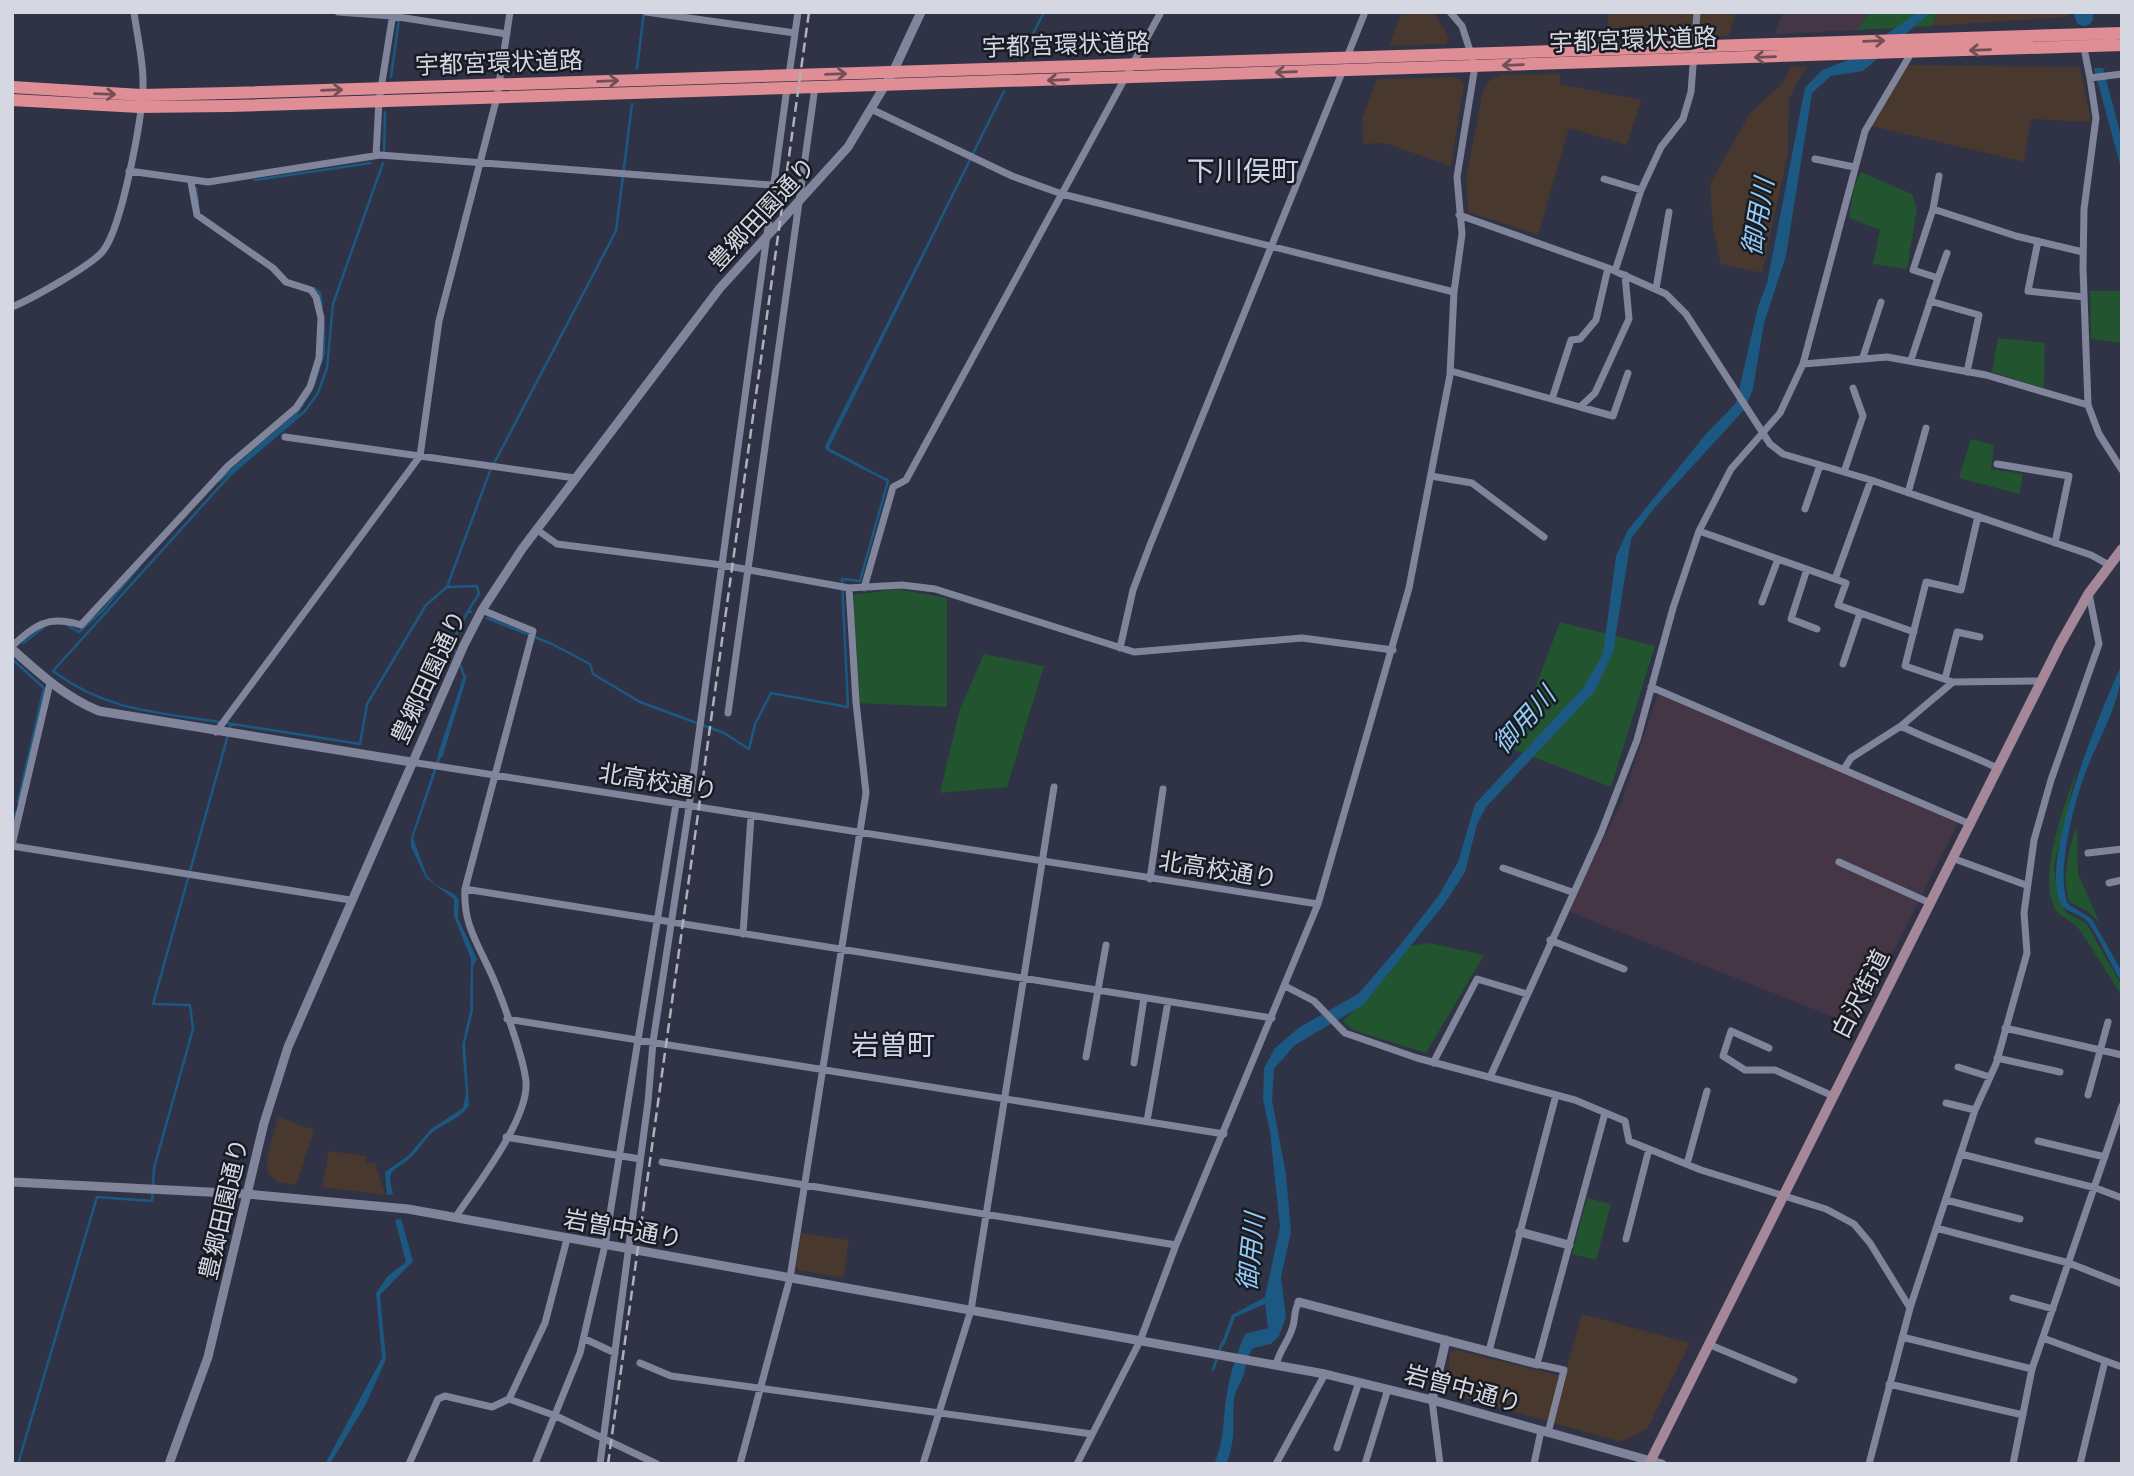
<svg xmlns="http://www.w3.org/2000/svg" width="2134" height="1476" font-family="Montserrat,'Noto Sans JP',sans-serif">
	<style>
		.commercial { fill: #48382d }
		.industrial { fill: #443644 }
		.green { fill: #21542f }
		.water { fill: #1b5983 }
		.lines { fill: none; stroke-linecap: round; stroke-linejoin: round }
		.stream { stroke: #1b5983; stroke-width: 2.5 }
		.river { stroke: #1b5983; stroke-width: 18 }
		.minor { stroke: #81859b; stroke-width: 7 }
		.tertiary { stroke: #81859b; stroke-width: 9 }
		.secondary { stroke: #a48899; stroke-width: 10 }
		.trunk { stroke: #de8e94; stroke-width: 12 }
		.rail { stroke: #aeb1bd; stroke-width: 2.5; stroke-dasharray: 10 5; stroke-linecap: butt }
		.oneway { stroke: #724f56 }
		.labels { text-anchor: middle; stroke-width: 5; stroke-linejoin: round; paint-order: stroke }
		.street-label { font-size: 24px; fill: #d5d8e3; stroke: #191b23 }
		.water-label { font-size: 26px; font-style: italic; fill: #92ccf9; stroke: #191b23 }
		.quarter-label { font-size: 28px; fill: #d0d5ec; stroke: #191b23 }
	</style>
	<rect width="100%" height="100%" fill="#2f3345"/>
	<path class="commercial" d="M 1402,12 L 1433,12 L 1449,37 L 1446,44 L 1389,46 Z
		M 1609,12 L 1736,12 L 1729,36 L 1598,39 L 1599,32 L 1607,32 Z
		M 1937,12 L 2067,12 L 2068,17 L 1932,26 Z
		M 1907,65 L 2080,67 L 2091,122 L 2031,119 L 2024,162 L 1871,126 Z
		M 1791,66 L 1808,67 L 1798,80 L 1789,99 L 1788,153 L 1762,273 L 1721,264 L 1713,228 L 1710,184 L 1750,113 L 1783,83 Z
		M 1560,74 L 1560,84 L 1641,100 L 1627,145 L 1569,128 L 1538,235 L 1468,212 L 1466,178 L 1483,91 L 1489,81 L 1501,75 Z
		M 1456,77 L 1464,84 L 1451,166 L 1384,143 L 1363,144 L 1362,119 L 1377,79 Z
		M 278,1117 L 314,1130 L 296,1185 L 278,1182 L 268,1173 L 267,1159 Z
		M 329,1151 L 367,1156 L 365,1164 L 375,1162 L 385,1195 L 322,1187 Z
		M 801,1233 L 849,1240 L 843,1278 L 799,1270 L 796,1267 Z
		M 1582,1314 L 1690,1343 L 1648,1428 L 1621,1442 L 1461,1397 L 1447,1383 L 1450,1352 L 1456,1350 L 1564,1377 Z"/>
	<path class="industrial" d="M 1783,12 L 1869,12 L 1857,30 L 1775,34 Z
		M 1660,689 L 1960,819 L 1856,1026 L 1568,911 L 1621,803 Z"/>
	<path class="green" d="M 1869,12 L 1937,12 L 1932,26 L 1857,30 Z
		M 1861,172 L 1912,194 L 1917,209 L 1907,269 L 1873,264 L 1880,230 L 1849,218 L 1854,187 Z
		M 2122,280 L 2122,343 L 2091,339 L 2090,291 L 2120,291 Z
		M 1998,338 L 2045,343 L 2044,388 L 1992,372 Z
		M 1971,439 L 1994,445 L 1991,469 L 2023,474 L 2019,494 L 1959,478 Z
		M 897,589 L 947,598 L 947,707 L 858,703 L 853,595 Z
		M 1560,622 L 1655,646 L 1611,787 L 1512,749 Z
		M 984,654 L 1044,666 L 1007,787 L 940,793 L 959,712 Z
		M 2078,766 L 2054,866 L 2058,898 L 2067,913 L 2086,923 L 2122,986 L 2122,996 C 2107,974 2094,950 2078,928 C 2071,919 2059,918 2054,907 C 2038,871 2066,802 2078,766 Z
		M 2077,826 L 2078,874 L 2100,923 L 2087,911 L 2069,902 C 2062,877 2068,850 2077,826 Z
		M 1429,943 L 1484,955 L 1426,1053 L 1353,1030 L 1343,1022 L 1409,946 Z
		M 1587,1198 L 1611,1204 L 1596,1260 L 1572,1254 Z"/>
	<path class="water" d="M 1918,12 L 1931,12 L 1863,71 L 1831,76 L 1812,93 L 1786,256 L 1764,323 L 1753,389 L 1744,410 L 1655,507 L 1631,539 L 1613,652 L 1595,691 L 1486,807 L 1477,824 L 1465,872 L 1445,903 L 1363,1005 L 1295,1045 L 1274,1069 L 1272,1100 L 1286,1174 L 1291,1232 L 1281,1277 L 1286,1317 L 1279,1336 L 1271,1344 L 1253,1348 C 1247,1357 1246,1363 1244,1374 C 1242,1382 1235,1390 1234,1399 C 1232,1424 1237,1438 1226,1464 L 1214,1464 C 1226,1437 1222,1420 1227,1393 C 1230,1374 1237,1352 1245,1334 L 1268,1328 L 1265,1304 L 1235,1317 L 1224,1346 L 1221,1345 L 1232,1315 L 1265,1297 L 1280,1227 L 1270,1131 L 1263,1100 L 1264,1068 L 1275,1048 L 1300,1027 L 1358,994 L 1397,949 L 1439,895 L 1458,862 L 1475,804 L 1583,688 L 1603,654 L 1616,556 L 1628,530 L 1706,434 L 1736,403 L 1758,307 L 1767,283 L 1805,88 L 1822,70 L 1853,58 Z
		M 2094,68 L 2103,68 L 2122,140 L 2122,172 Z
		M 1004,91 L 827,447 L 889,480 L 886,481 L 826,450 L 825,446 Z
		M 2122,664 C 2122,702 2099,737 2086,771 C 2074,803 2055,873 2068,904 L 2092,919 L 2122,972 L 2122,983 C 2110,964 2101,940 2088,922 C 2079,911 2065,915 2059,900 C 2042,852 2100,712 2122,664 Z
		M 467,676 L 442,758 L 437,757 L 463,678 Z
		M 433,771 L 436,772 L 413,838 L 427,876 L 436,885 L 454,894 L 459,900 L 458,918 L 477,959 L 473,967 L 473,1011 L 465,1044 L 469,1105 C 460,1119 447,1122 434,1131 C 425,1138 420,1149 412,1156 C 395,1173 385,1166 393,1194 L 387,1195 L 385,1172 L 409,1155 L 431,1129 L 463,1108 L 466,1094 L 462,1046 L 470,1011 L 471,959 L 454,916 L 454,899 L 426,878 L 411,847 L 411,838 Z
		M 401,1219 L 413,1261 L 380,1295 L 386,1359 L 366,1404 L 330,1464 L 325,1464 L 382,1358 L 376,1293 L 388,1276 L 406,1262 L 395,1220 Z"/>
	<g class="lines">
		<path class="stream" d="M 1021,57 L 1044,12
			M 637,68 L 644,12
			M 391,77 L 400,12
			M 384,153 L 385,112
			M 255,180 L 371,163
			M 196,188 L 198,202
			M 314,288 L 320,293 L 322,307
			M 314,385 L 324,353 L 324,324
			M 827,449 L 1004,91
			M 219,481 L 296,415 L 311,391
			M 471,612 L 468,611 L 479,594 L 477,586 L 447,587 L 490,471 L 616,231 L 632,104
			M 487,618 L 552,644 L 590,664 L 593,674 L 640,702 L 724,733 L 749,749 L 755,724 L 771,693 L 848,707 L 842,579 L 860,581 L 888,481 L 886,479
			M 67,625 L 79,632 L 103,610 L 138,568
			M 23,643 L 44,627
			M 457,655 L 452,643 L 468,611
			M 12,659 L 44,688 L 18,802
			M 459,662 L 465,678
			M 219,722 C 156,712 106,711 53,671 L 231,474 L 305,411 L 318,393 L 327,368 L 333,304 L 383,163
			M 226,723 L 360,744 L 367,704 L 426,605 L 447,587
			M 433,775 L 440,755
			M 12,828 L 16,812
			M 1213,1370 L 1222,1343
			M 18,1464 L 97,1197 L 152,1201 L 154,1168 L 193,1029 L 190,1005 L 153,1004 L 231,724"/>
		<path class="river" d="M 2083,12 L 2084,17"/>
		<path class="minor" d="M 338,12 L 392,16 L 507,34
			M 646,12 L 795,33
			M 2085,53 L 2090,78 L 2122,74
			M 1347,57 L 1365,12
			M 789,75 L 798,12
			M 871,109 L 1012,176 L 1062,194 L 1454,292
			M 376,155 L 379,101 L 393,13
			M 1815,159 L 1854,167
			M 129,171 L 208,182 L 380,155 L 772,185
			M 1604,179 L 1641,190
			M 1933,209 L 1939,176
			M 1459,215 L 1608,268 L 1666,294 L 1686,314 L 1770,444 L 1783,454 L 1871,480 L 2091,555 L 2109,565
			M 2038,241 L 2028,291 L 2084,297
			M 1615,271 L 1641,190 L 1661,147 L 1683,119 L 1691,92 L 1697,12
			M 1938,278 L 1947,253
			M 1656,289 L 1669,212
			M 1930,301 L 1979,315 L 1967,372
			M 12,307 C 31,299 91,266 103,251 C 122,227 142,119 143,86 C 144,63 137,36 134,12
			M 1863,357 L 1881,302
			M 1911,360 L 1938,278 L 1913,270 L 1933,209 L 2016,236 L 2083,252
			M 1803,364 L 1865,131 L 1913,50
			M 1451,371 L 1580,407 L 1595,393 L 1629,319 L 1625,275
			M 1552,399 L 1571,340 L 1580,339 L 1596,320 L 1608,268
			M 2088,405 L 2083,268 L 2084,209 L 2096,118 L 2090,78
			M 1580,407 L 1613,416 L 1628,373
			M 285,437 L 575,478
			M 1997,464 L 2069,476 L 2055,543
			M 1844,472 L 1863,416 L 1853,388
			M 1431,476 L 1472,483 L 1544,537
			M 1908,493 L 1926,428
			M 1805,509 L 1820,465
			M 536,529 L 557,544 L 722,565 L 849,588 L 902,585 L 935,589 L 1134,652 L 1302,638 L 1393,650
			M 1699,531 L 1846,583 L 1838,605 L 1914,632
			M 1807,569 L 1791,619 L 1817,629
			M 1835,579 L 1871,480
			M 864,588 L 893,487 L 906,480 L 1161,12
			M 1762,602 L 1778,559
			M 12,646 C 37,624 48,615 81,625 L 228,466 L 296,408 L 310,387 L 319,358 L 321,318 L 316,297 L 311,290 L 286,282 L 273,268 L 197,215 L 191,182
			M 1120,648 L 1133,590 L 1150,545 L 1343,70
			M 1843,664 L 1860,613
			M 1945,679 L 1957,632 L 1980,637
			M 1953,682 L 1905,666 L 1926,582 L 1961,590 L 1978,516
			M 1651,687 L 1970,824
			M 728,713 L 815,87
			M 1901,726 C 1933,742 1965,752 1997,768
			M 216,732 L 420,456 L 439,321 L 497,97 L 510,12
			M 411,762 L 1318,904
			M 1844,769 L 1851,758 L 1901,726 L 1953,682 L 2041,681
			M 12,845 L 50,683
			M 12,846 L 350,900
			M 2088,853 L 2122,849
			M 1952,858 L 2026,885
			M 1839,862 L 1930,903
			M 1503,868 L 1572,892
			M 1150,879 L 1163,789
			M 2109,883 L 2122,880
			M 465,889 L 1272,1018
			M 743,934 L 751,816
			M 1550,940 L 1624,969
			M 1285,986 L 1314,1001 L 1345,1033 L 1417,1058 L 1575,1100 L 1625,1121 L 1629,1141 L 1701,1170 L 1826,1209 L 1854,1224 L 1870,1243 L 1910,1308
			M 507,1019 L 1224,1134
			M 2005,1028 L 2122,1055
			M 1769,1048 L 1731,1031 L 1723,1056 L 1745,1070 L 1775,1070 L 1833,1096
			M 1086,1057 L 1106,945
			M 1997,1058 L 2060,1072
			M 1134,1063 L 1144,998
			M 1433,1063 L 1477,979 L 1527,994
			M 1958,1067 L 1990,1077
			M 1490,1077 L 1601,833 L 1637,740 L 1673,608 L 1699,531 L 1731,469 L 1780,413 L 1803,364 L 1887,357 L 1986,375 L 2088,405 L 2099,434 L 2122,470
			M 2088,1095 L 2108,1022
			M 1946,1103 L 1975,1110
			M 1147,1121 L 1168,1002
			M 506,1137 L 640,1159
			M 2038,1141 L 2105,1157
			M 1961,1154 L 2096,1188 L 2122,1198
			M 662,1162 L 1176,1245
			M 1687,1164 L 1707,1091
			M 1946,1200 L 2020,1219
			M 455,1218 C 476,1186 529,1119 526,1082 C 524,1058 500,992 489,969 C 476,941 463,922 465,889 L 533,631 L 482,610
			M 1936,1228 L 2069,1263 L 2122,1284
			M 1626,1239 L 1649,1149
			M 2013,1298 L 2053,1309
			M 1902,1337 L 2032,1369
			M 2043,1338 L 2122,1367
			M 585,1339 L 615,1353
			M 1708,1344 L 1794,1380
			M 1489,1351 L 1556,1095
			M 640,1363 L 671,1376 L 1092,1434
			M 1276,1365 C 1279,1351 1288,1342 1292,1329 C 1296,1319 1293,1311 1299,1302
			M 1889,1384 L 2023,1415
			M 509,1399 L 545,1323 L 567,1239
			M 1432,1400 L 1440,1464
			M 1548,1433 L 1564,1370 L 1537,1364 L 1605,1113
			M 1337,1448 L 1359,1382
			M 409,1464 L 438,1399 L 445,1396 L 492,1407 L 509,1399 L 556,1416 L 657,1464
			M 535,1464 L 580,1353 L 605,1245 L 676,804
			M 600,1464 L 648,1102 L 653,1042 L 688,814 L 787,88
			M 740,1464 L 790,1278 L 866,793 L 856,702 L 849,588
			M 923,1464 L 971,1310 L 1054,787
			M 1077,1464 L 1140,1341 L 1176,1245 L 1318,904 L 1409,588 L 1450,375 L 1454,292 L 1462,234 L 1457,177 L 1475,66 L 1462,26 L 1450,12
			M 1276,1464 L 1325,1374
			M 1365,1464 L 1388,1389
			M 1534,1464 L 1541,1431
			M 1869,1464 L 1910,1308 L 1975,1110 L 1996,1064 L 2027,953 L 2024,913 L 2034,840 L 2051,780 L 2099,644 L 2089,594
			M 2013,1464 L 2032,1369 L 2122,1106
			M 2080,1464 L 2105,1361"/>
		<path class="tertiary" d="M 12,649 C 40,674 65,697 99,711 L 411,762
			M 12,1182 L 247,1194 L 408,1209 L 1325,1374 L 1432,1400 L 1662,1464
			M 1520,1232 L 1569,1245
			M 1299,1302 L 1537,1364
			M 1432,1400 L 1446,1340
			M 169,1464 L 208,1357 L 264,1123 L 288,1047 L 464,645 L 482,610 L 522,549 L 720,288 L 848,147 L 893,72 L 921,12"/>
		<path class="secondary" d="M 1649,1464 L 2060,644 L 2089,593 L 2122,549"/>
		<path class="trunk" d="M 12,87 L 141,95 L 229,93 L 2122,33
			M 12,100 L 139,107 L 230,106 L 2122,45"/>
		<path class="rail" d="M 608,1464 L 809,12"/>
	</g>
	<defs><path id="oneway-shaft" d="M-6 0H5M1.5-3L5.5 0L1.5 3" fill="none" stroke-width="1.6" stroke-linecap="round" stroke-linejoin="round" transform="scale(1.75)"/></defs>
	<g class="oneway">
		<use href="#oneway-shaft" transform="translate(1874 41) rotate(-2)"/>
		<use href="#oneway-shaft" transform="translate(1980 50) rotate(178)"/>
		<use href="#oneway-shaft" transform="translate(1765 57) rotate(178)"/>
		<use href="#oneway-shaft" transform="translate(1513 65) rotate(178)"/>
		<use href="#oneway-shaft" transform="translate(1286 72) rotate(178)"/>
		<use href="#oneway-shaft" transform="translate(836 74) rotate(-2)"/>
		<use href="#oneway-shaft" transform="translate(1058 80) rotate(178)"/>
		<use href="#oneway-shaft" transform="translate(608 81) rotate(-2)"/>
		<use href="#oneway-shaft" transform="translate(332 90) rotate(-2)"/>
		<use href="#oneway-shaft" transform="translate(105 94) rotate(2)"/>
	</g>
	<g class="labels">
		<g class="street-label">
			<text transform="translate(1633 40) rotate(-2)" y="8">宇都宮環状道路</text>
			<text transform="translate(1066 45) rotate(-2)" y="8">宇都宮環状道路</text>
			<text transform="translate(499 63) rotate(-2)" y="8">宇都宮環状道路</text>
			<text transform="translate(762 214) rotate(-47)" y="8">豊郷田園通り</text>
			<text transform="translate(429 677) rotate(-65)" y="8">豊郷田園通り</text>
			<text transform="translate(658 782) rotate(9)" y="8">北高校通り</text>
			<text transform="translate(1218 870) rotate(9)" y="8">北高校通り</text>
			<text transform="translate(1861 994) rotate(-63)" y="8">白沢街道</text>
			<text transform="translate(224 1209) rotate(-77)" y="8">豊郷田園通り</text>
			<text transform="translate(623 1229) rotate(10)" y="8">岩曽中通り</text>
			<text transform="translate(1463 1389) rotate(15)" y="8">岩曽中通り</text>
		</g>
		<g class="water-label">
			<text transform="translate(1758 217) rotate(-80)" y="9">御用川</text>
			<text transform="translate(1524 720) rotate(-48)" y="9">御用川</text>
			<text transform="translate(1251 1252) rotate(-84)" y="9">御用川</text>
		</g>
		<g class="quarter-label">
			<text x="1243" y="181">下川俣町</text>
			<text x="893" y="1055">岩曽町</text>
		</g>
	</g>
	<rect width="2134" height="1476" fill="none" stroke="#d5d8e3" stroke-width="28"/>
</svg>
